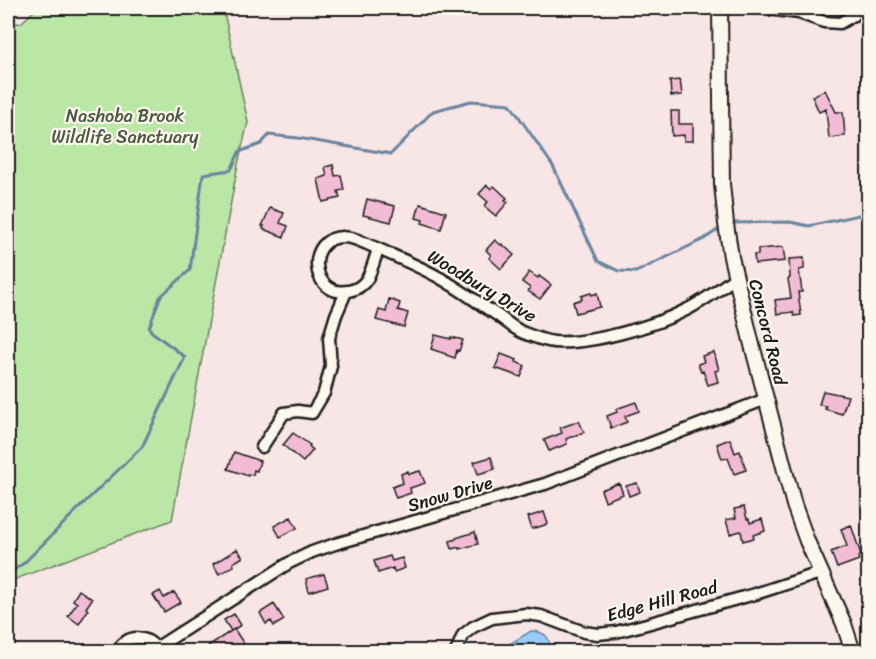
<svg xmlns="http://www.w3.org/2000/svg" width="876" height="659" font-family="Sriracha,sans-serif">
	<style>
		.green { fill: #bae7a5; stroke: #6b8260; stroke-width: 1.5 }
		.water { fill: #9acaf6; stroke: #68849f; stroke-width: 1.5 }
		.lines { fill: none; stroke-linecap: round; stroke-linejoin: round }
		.stream { stroke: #68849f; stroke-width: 3 }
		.building { fill: #f2bcd5; stroke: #1c1c1c; stroke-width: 1.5 }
		.minor-casing { stroke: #1c1c1c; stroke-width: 15 }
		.major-casing { stroke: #1c1c1c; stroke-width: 18 }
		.minor { stroke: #fbf7ec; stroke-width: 10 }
		.major { stroke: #fbf7ec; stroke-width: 14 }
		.labels { text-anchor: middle; stroke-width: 4.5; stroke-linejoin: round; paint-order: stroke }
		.park-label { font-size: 18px; fill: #4b5945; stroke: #fbf7ec }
		.street-label { font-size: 18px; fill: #1c1c1c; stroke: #fbf7ec }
	</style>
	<rect width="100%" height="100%" fill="#f8e5e5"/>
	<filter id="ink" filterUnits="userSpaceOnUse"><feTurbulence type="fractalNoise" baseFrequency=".0167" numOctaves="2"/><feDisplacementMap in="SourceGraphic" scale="12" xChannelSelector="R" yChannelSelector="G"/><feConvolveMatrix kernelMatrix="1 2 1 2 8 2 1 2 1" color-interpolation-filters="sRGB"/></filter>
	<g filter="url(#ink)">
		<path class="green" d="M 37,8 L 223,8 L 248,122 L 238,164 L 172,520 L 8,582 L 8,24 L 21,23 Z"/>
		<path class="water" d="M 531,631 C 547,632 549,637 551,651 L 498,651 Z"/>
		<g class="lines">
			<path class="stream" d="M 732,223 L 790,222 L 809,226 L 868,213
				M 8,574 L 24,563 L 85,502 L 142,447 L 185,357 L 152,332 L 149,328 L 160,297 L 190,270 L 203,174 L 231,170 L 239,152 L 261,144 L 269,135 L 298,138 L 391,154 L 433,111 L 471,101 L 510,104 L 553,166 L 598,261 L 619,271 L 636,272 L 704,239 L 719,229
				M 834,652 L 836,651"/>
		</g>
		<path class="building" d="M 680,80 L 682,95 L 671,96 L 670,81 Z
			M 825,90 L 836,112 L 843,112 L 845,136 L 829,138 L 826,109 L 819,112 L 812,96 Z
			M 671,111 L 679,111 L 679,124 L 693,124 L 693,141 L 684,141 L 684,135 L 672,136 Z
			M 333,165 L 335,176 L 341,175 L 344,190 L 338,191 L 340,198 L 323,202 L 318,179 L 327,176 L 325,167 Z
			M 487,185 L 491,189 L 494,186 L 507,198 L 505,200 L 508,202 L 496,216 L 484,206 L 488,202 L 479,194 Z
			M 367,199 L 395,206 L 391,222 L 363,215 Z
			M 420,204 L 446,212 L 441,229 L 422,223 L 423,220 L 416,218 Z
			M 270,208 L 284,213 L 280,223 L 288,226 L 284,237 L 263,229 L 264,226 L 262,226 Z
			M 495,240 L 501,245 L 502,244 L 514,255 L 501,269 L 489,258 L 491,255 L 486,250 Z
			M 783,247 L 785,261 L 755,264 L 754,255 L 758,255 L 758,249 Z
			M 804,258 L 804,269 L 799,270 L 802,292 L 798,292 L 801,315 L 794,316 L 793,312 L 777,314 L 775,300 L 791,298 L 788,279 L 790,278 L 789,259 Z
			M 529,272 L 538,278 L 539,276 L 551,285 L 540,299 L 528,291 L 530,288 L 522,282 Z
			M 591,293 L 592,295 L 597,293 L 600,307 L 576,313 L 573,302 L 582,299 L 581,296 Z
			M 389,299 L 400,303 L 398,310 L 408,313 L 404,327 L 376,320 L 379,310 L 386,312 Z
			M 435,335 L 451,339 L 451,337 L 463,340 L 459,351 L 457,350 L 455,358 L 446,355 L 446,354 L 431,349 Z
			M 714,352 L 719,370 L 715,371 L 718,382 L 708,385 L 703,371 L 701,372 L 698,364 L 704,362 L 702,356 Z
			M 501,354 L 517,360 L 516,362 L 525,366 L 521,377 L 495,368 Z
			M 823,391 L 848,396 L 842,414 L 825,409 L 826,406 L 819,405 Z
			M 636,402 L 639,411 L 625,416 L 627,422 L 611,428 L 607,416 L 617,412 L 616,409 Z
			M 579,421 L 584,432 L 566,439 L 567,444 L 549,451 L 544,440 L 562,433 L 560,428 Z
			M 293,433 L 310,445 L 309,446 L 313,450 L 303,462 L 283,445 Z
			M 730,439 L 735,453 L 740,451 L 746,470 L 734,474 L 728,458 L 722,459 L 717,444 Z
			M 234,452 L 260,461 L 257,471 L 254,470 L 253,475 L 248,474 L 248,476 L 228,469 Z
			M 491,457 L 495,469 L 478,474 L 474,462 Z
			M 408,471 L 409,474 L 420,471 L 425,483 L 410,488 L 411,493 L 396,498 L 392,487 L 403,483 L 401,474 Z
			M 619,483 L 623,494 L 605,501 L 601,490 Z
			M 637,483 L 640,492 L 629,496 L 626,486 Z
			M 744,507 L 747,519 L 749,519 L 750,523 L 762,519 L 765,531 L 753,535 L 754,538 L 743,541 L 741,531 L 730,534 L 726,520 L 736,518 L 734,509 Z
			M 544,512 L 548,524 L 532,529 L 528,517 Z
			M 291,517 L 297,528 L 280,537 L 274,526 Z
			M 851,525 L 861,555 L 858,557 L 859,560 L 837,568 L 831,552 L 847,546 L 841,529 Z
			M 475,532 L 478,544 L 459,549 L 459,547 L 452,549 L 450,541 L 456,539 L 456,538 Z
			M 237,549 L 243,557 L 233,563 L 234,566 L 219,574 L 213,564 Z
			M 390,556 L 392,561 L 402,558 L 405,568 L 394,572 L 393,568 L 378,573 L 374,561 Z
			M 324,574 L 328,586 L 309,592 L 306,579 Z
			M 79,590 L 92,599 L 86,608 L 88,610 L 79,624 L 68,616 L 77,603 L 73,600 Z
			M 160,591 L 164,598 L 174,592 L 181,602 L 164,612 L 153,595 Z
			M 274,604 L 284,620 L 274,626 L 271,621 L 266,624 L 260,613 Z
			M 234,614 L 241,625 L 231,631 L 224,620 Z
			M 234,629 L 244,644 L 239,647 L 242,651 L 211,651 L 208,646 Z"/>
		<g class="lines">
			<g class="minor-casing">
				<path id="minor" d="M 761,8 L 799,13 L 824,22 L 840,23 L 854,15
					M 378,249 C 375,258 372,270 367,279 C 363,285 356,290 348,291 C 310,298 305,236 344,237 C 354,237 364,243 374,247 C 396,257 419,266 440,278 C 460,289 478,303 497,315 C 506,321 514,329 524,333 C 534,337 544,341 554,342 C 589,345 655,326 686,310 C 704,301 720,289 736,277
					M 262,447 L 284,413 L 298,411 L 312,413 L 324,393 L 331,366 L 329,338 L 336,315 L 346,292
					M 156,648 L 289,563 L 312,552 L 335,544 L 545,484 L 766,399
					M 117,652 C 126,633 149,634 158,652
					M 456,652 L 463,635 L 473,627 L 492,618 L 526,614 L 541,616 L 584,632 L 598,634 L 616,632 L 643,625 L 755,594 L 820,573"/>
			</g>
			<g class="major-casing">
				<path id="major" d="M 720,8 L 722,184 L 726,224 L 731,257 L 752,345 L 794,505 L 807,541 L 844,624 L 853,652"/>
			</g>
			<use href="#minor" class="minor"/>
			<use href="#major" class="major"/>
		</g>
	</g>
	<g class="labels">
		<g class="park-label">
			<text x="125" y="122">Nashoba Brook<tspan x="125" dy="21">Wildlife Sanctuary</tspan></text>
		</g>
		<g class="street-label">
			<text transform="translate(482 286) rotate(31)" y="6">Woodbury Drive</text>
			<text transform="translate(768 332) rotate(76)" y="6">Concord Road</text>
			<text transform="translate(450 494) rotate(-16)" y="6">Snow Drive</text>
			<text transform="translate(662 601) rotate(-15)" y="6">Edge Hill Road</text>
		</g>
	</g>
	<rect width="876" height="659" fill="none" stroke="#fbf7ec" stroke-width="30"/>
	<rect x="15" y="15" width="846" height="629" fill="none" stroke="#1c1c1c" stroke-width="2" filter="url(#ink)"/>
</svg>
